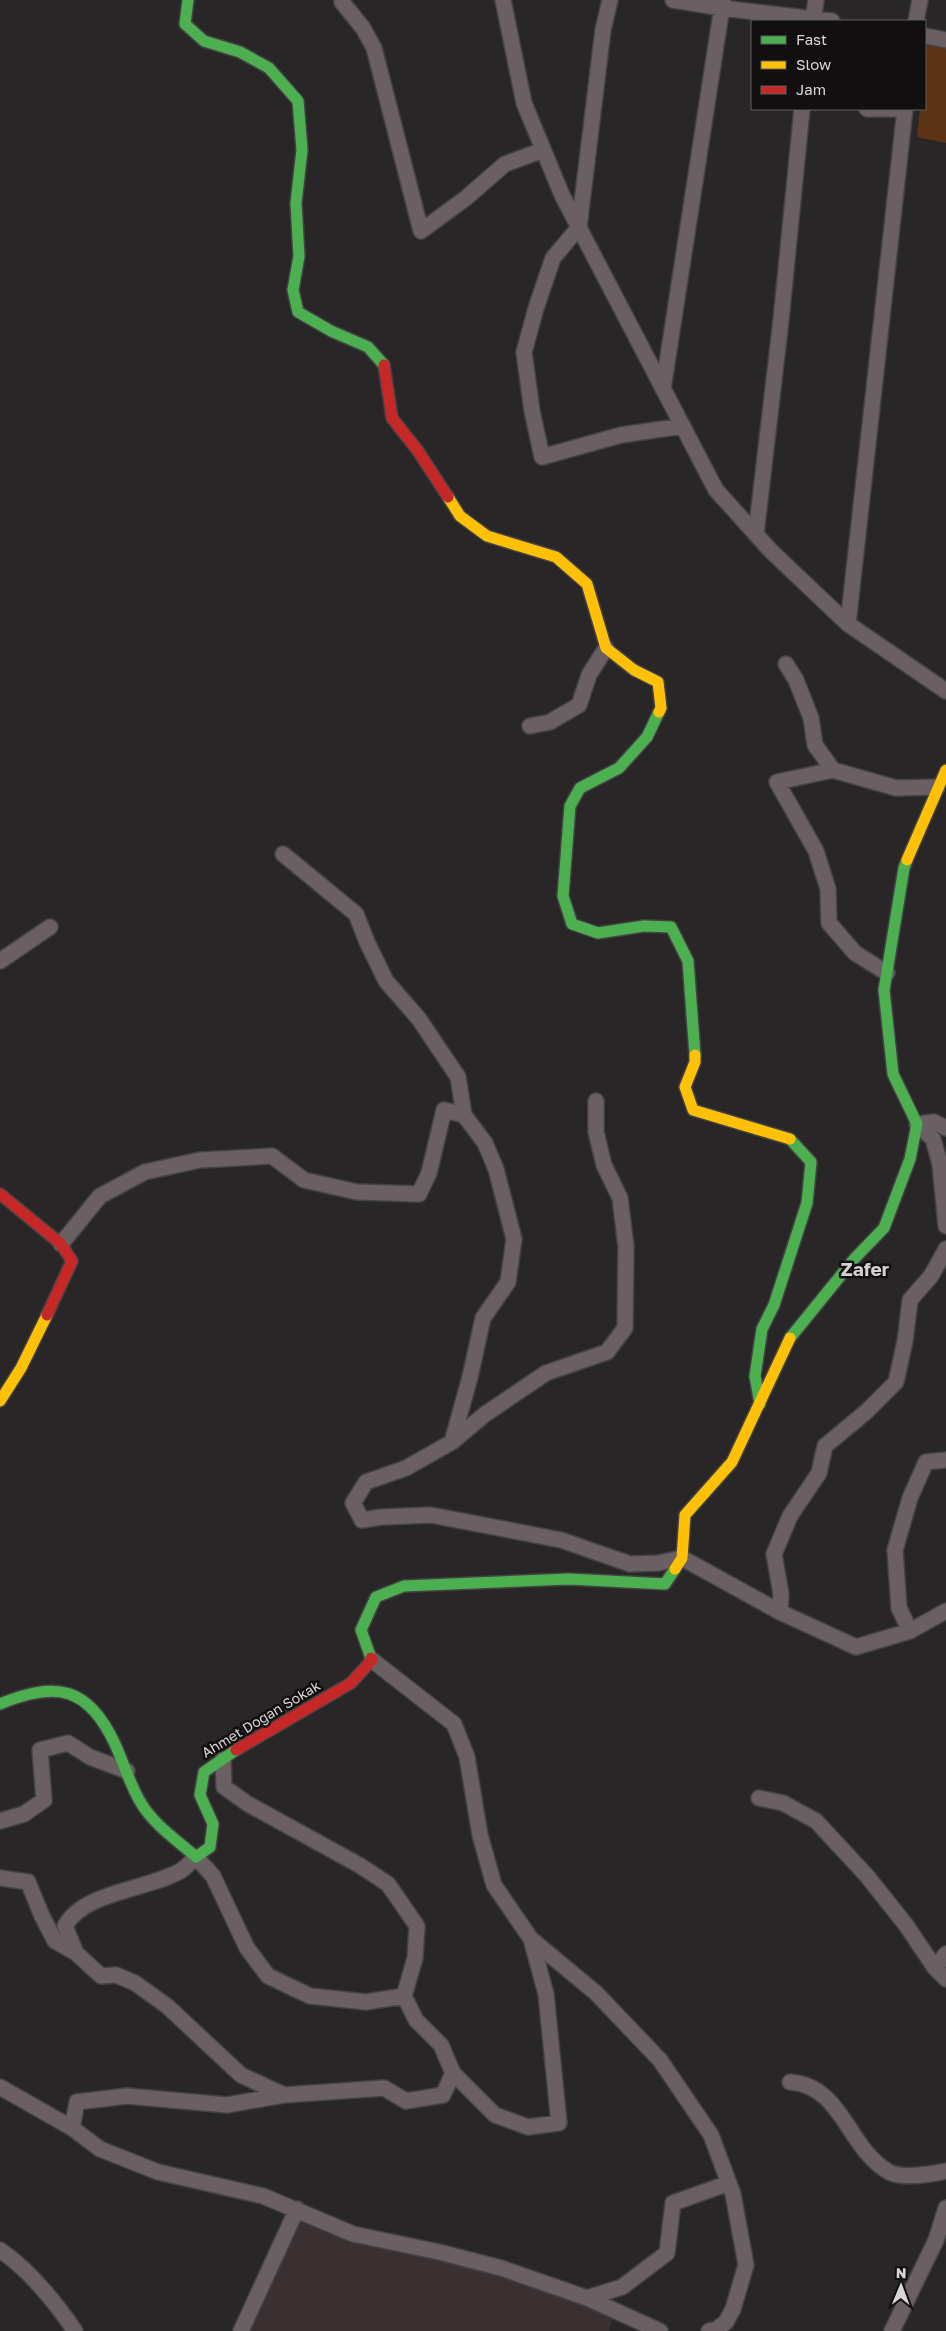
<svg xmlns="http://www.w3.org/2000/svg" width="946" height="2331" font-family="'Golos Text',sans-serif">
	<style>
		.built { fill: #3a3031 }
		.green { fill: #5d3315 }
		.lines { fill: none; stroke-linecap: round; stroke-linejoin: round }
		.street-casing { stroke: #444343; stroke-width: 18 }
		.fast-casing { stroke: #444343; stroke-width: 14 }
		.slow-casing { stroke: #444343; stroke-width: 14 }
		.jam-casing { stroke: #444343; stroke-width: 14 }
		.street { stroke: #6a5f63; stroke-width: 15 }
		.fast { stroke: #4caf50; stroke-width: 11 }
		.slow { stroke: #ffc107; stroke-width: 11 }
		.jam { stroke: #c62828; stroke-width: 11 }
		.labels { text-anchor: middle; stroke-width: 5; stroke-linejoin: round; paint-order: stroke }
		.street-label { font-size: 14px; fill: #d9d6d6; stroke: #110f0f }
		.district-label { font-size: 19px; font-weight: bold; fill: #d6d0d0; stroke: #110f0f }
	</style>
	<rect width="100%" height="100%" fill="#292627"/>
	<path class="built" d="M 297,2209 L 353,2234 L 439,2252 L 615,2310 L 609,2331 L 241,2331 Z"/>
	<path class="green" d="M 927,42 L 946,46 L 946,143 L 917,137 L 920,109 L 925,109 L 925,68 Z"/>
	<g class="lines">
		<g class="street-casing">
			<path id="street" d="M 342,0 L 342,2 L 363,28 L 374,48 L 421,231 L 466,198 L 505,164 L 543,150
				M 503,0 L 524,103 L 562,195 L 716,490 L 771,551 L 848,624 L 946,691
				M 610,0 L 603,30 L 579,227 L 553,258 L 536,308 L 524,352 L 532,411 L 542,457 L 621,435 L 683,426
				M 673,0 L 722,8 L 832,21
				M 813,21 L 816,0
				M 916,21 L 920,0
				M 925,36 L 946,40
				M 867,109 L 905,109
				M 663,389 L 723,0
				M 756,534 L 781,320 L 802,109
				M 848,624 L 905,109
				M 786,664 L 796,680 L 811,718 L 815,745 L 833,770
				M 530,726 L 550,722 L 579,705 L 589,675 L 606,648
				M 283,854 L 356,914 L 367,942 L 386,981 L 419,1019 L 458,1077 L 464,1115
				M 0,961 L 50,927
				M 887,973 L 855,953 L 829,923 L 828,889 L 816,851 L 777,782 L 833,770 L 896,788 L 937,787
				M 596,1101 L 596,1132 L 604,1165 L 620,1198 L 626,1247 L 625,1328 L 607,1352 L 546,1373 L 484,1415 L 452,1442 L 406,1468 L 366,1482 L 353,1503 L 362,1520 L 382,1517 L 431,1515 L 561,1540 L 630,1564 L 658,1563 L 682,1558 L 780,1612 L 856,1647 L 910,1631 L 946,1611
				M 946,1128 L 934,1122 L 917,1124 L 933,1139 L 940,1164 L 946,1226
				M 61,1244 L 100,1196 L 145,1172 L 200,1160 L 272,1156 L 304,1180 L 357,1192 L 419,1194 L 429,1173 L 444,1110 L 464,1115 L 485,1143 L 496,1169 L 514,1239 L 508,1282 L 483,1318 L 470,1377 L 452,1442
				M 780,1612 L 781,1594 L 774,1554 L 790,1516 L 819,1473 L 825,1446 L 866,1412 L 896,1382 L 905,1341 L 910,1300 L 931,1276 L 946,1249
				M 910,1631 L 899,1608 L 895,1550 L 910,1498 L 926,1462 L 946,1460
				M 372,1660 L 454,1724 L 467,1757 L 480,1835 L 494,1885 L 531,1939 L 596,1993 L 660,2060 L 711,2135 L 733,2194 L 746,2265 L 733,2309 L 726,2322 L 717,2329 L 709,2331
				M 759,1798 L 783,1803 L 816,1821 L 867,1876 L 906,1925 L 935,1968
				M 0,1821 L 24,1814 L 44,1800 L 40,1750 L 68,1743 L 90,1757 L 127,1771
				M 0,1878 L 28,1882 L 42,1916 L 55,1941 L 76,1953
				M 946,1954 L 935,1968 L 946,1979
				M 453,2073 L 495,2115 L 528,2127 L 559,2123 L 546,1994 L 531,1939
				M 790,2082 C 843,2086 847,2148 889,2172 C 902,2179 932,2174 946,2171
				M 0,2087 L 72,2128 L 100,2149 L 158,2172 L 263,2196 L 353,2234 L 439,2252 L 501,2268 L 587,2298 L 660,2331
				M 284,2095 L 241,2075 L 167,2006 L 135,1983 L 116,1975 L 101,1976 L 76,1953 L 65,1926 C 84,1891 149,1890 182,1870 C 187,1866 192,1861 196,1857 L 213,1876 L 247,1948 L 268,1976 L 310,1996 L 366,2002 L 404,1996
				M 72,2128 L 77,2102 L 127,2096 L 227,2105 L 284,2095 L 384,2088 L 406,2101 L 443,2095 L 453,2073 L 441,2045 L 416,2020 L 404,1996 L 415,1958 L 417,1926 L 388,1884 L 359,1865 L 248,1804 L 224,1787 L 223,1759
				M 0,2250 C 30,2270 55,2302 75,2331
				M 587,2298 L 622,2287 L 667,2253 L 673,2203 L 729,2183
				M 241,2331 L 297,2209
				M 892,2331 L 936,2240 L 946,2208"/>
		</g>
		<g class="fast-casing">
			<path id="fast" d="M 188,0 L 185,24 L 204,41 L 240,52 L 269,68 L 298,101 L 302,150 L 296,203 L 299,256 L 293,290 L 298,312 L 331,331 L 368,347 L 384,365
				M 659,712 L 647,737 L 619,768 L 580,788 L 570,806 L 563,896 L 572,924 L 598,933 L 644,926 L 671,927 L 688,961 L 695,1055
				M 790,1338 L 855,1258 L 884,1228 L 910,1159 L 917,1124 L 893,1074 L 884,990 L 904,868 L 907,860
				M 760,1404 L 755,1376 L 762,1329 L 774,1305 L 807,1203 L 811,1162 L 790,1139
				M 371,1658 L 361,1630 L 376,1597 L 404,1586 L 569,1579 L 665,1584 L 675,1569
				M 0,1704 C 56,1681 88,1686 115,1744 C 124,1764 130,1785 141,1803 C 154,1825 178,1841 196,1857 L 210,1847 L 213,1824 L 200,1795 L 204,1772 L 236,1750"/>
		</g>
		<g class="slow-casing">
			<path id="slow" d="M 448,497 L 460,516 L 487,536 L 556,557 L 587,584 L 606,648 L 634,670 L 658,682 L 661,708 L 659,712
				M 907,860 L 946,770
				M 695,1055 L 695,1062 L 685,1087 L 693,1110 L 790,1139
				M 0,1401 L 21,1368 L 47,1315
				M 675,1569 L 682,1558 L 685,1515 L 732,1462 L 790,1338"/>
		</g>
		<g class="jam-casing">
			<path id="jam" d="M 384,365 L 392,418 L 418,451 L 448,497
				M 0,1194 L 61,1244 L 72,1261 L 47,1315
				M 236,1750 L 351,1683 L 372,1660 L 371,1658"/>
		</g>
		<use href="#street" class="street"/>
		<use href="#fast" class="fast"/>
		<use href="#slow" class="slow"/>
		<use href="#jam" class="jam"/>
	</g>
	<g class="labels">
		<g class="street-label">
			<text transform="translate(261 1719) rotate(-31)" y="5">Ahmet Doğan Sokak</text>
		</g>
		<g class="district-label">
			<text x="865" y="1276">Zafer</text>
		</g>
	</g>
	<rect x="751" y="20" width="175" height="90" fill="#110f0f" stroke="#615f5f"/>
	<rect x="761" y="36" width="25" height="8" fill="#4caf50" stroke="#615f5f"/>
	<text x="796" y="45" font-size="15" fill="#d9d6d6">Fast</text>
	<rect x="761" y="61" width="25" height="8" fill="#ffc107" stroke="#615f5f"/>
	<text x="796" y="70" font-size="15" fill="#d9d6d6">Slow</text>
	<rect x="761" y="86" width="25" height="8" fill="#c62828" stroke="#615f5f"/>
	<text x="796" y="95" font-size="15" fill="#d9d6d6">Jam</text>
	<g transform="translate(901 2286) rotate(1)" stroke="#110f0f" stroke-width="4" paint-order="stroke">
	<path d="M0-4L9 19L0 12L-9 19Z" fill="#d9d6d6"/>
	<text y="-8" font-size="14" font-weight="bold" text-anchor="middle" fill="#d9d6d6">N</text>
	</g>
</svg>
